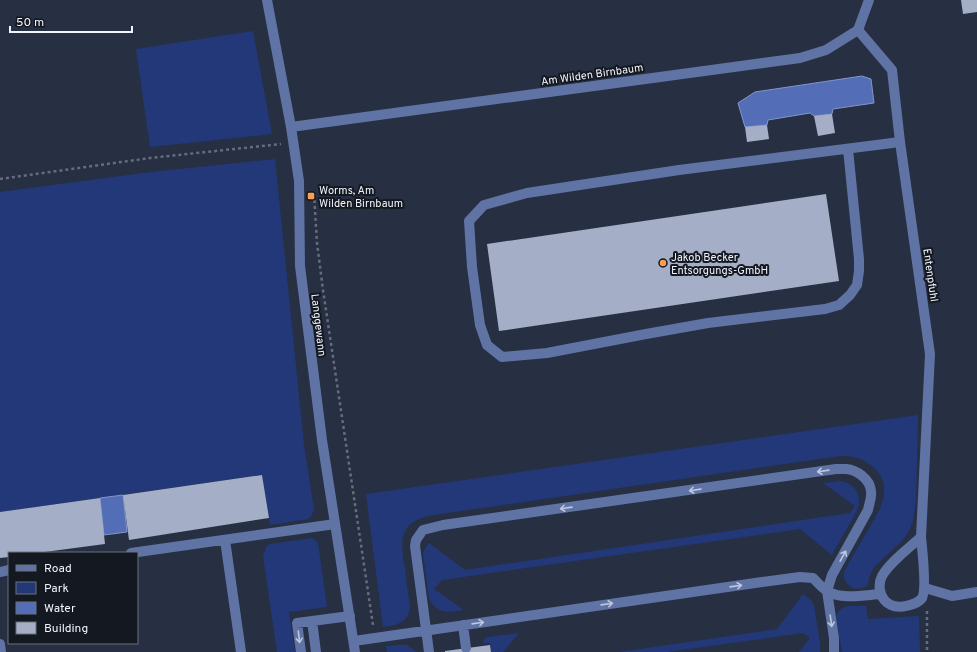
<svg xmlns="http://www.w3.org/2000/svg" width="977" height="652" font-family="Overpass,sans-serif">
	<style>
		.green { fill: #233878 }
		.water { fill: #536eb7; stroke: #8296cc }
		.building { fill: #a4aec7 }
		.lines { fill: none; stroke-linecap: round; stroke-linejoin: round }
		.path { stroke: #656c7c; stroke-width: 2.5; stroke-dasharray: 3 3; stroke-linecap: butt }
		.lane { stroke: #5f73a4; stroke-width: 10 }
		.street { stroke: #5f73a4; stroke-width: 10 }
		.oneway { stroke: #bec7dd }
		.poi-dot { fill: #fc9d52; stroke: #141821; stroke-width: 1.5 }
		.labels { text-anchor: middle; stroke-width: 4; stroke-linejoin: round; paint-order: stroke }
		.street-label { font-size: 11px; fill: #f1f4fc; stroke: #141821 }
		.poi-label { font-size: 11px; fill: #f1f4fc; stroke: #141821; text-anchor: start }
	</style>
	<rect width="100%" height="100%" fill="#272f43"/>
	<path class="green" d="M 253,31 L 272,134 L 150,147 L 136,49 Z
		M 275,159 L 304,445 L 314,509 L 312,515 L 308,519 L 270,525 L 262,475 L 0,512 L 0,192 L 151,172 Z
		M 918,415 L 916,501 L 913,521 L 908,533 L 901,542 L 874,567 L 869,578 L 868,585 C 861,589 852,591 847,583 C 845,581 843,577 844,574 C 844,572 845,570 846,568 C 853,555 861,542 868,530 C 874,519 884,505 884,493 C 885,483 881,474 874,468 C 863,458 855,456 840,456 L 427,516 C 397,524 401,544 405,569 C 406,581 408,594 410,606 C 408,623 398,625 383,627 L 366,494 Z
		M 840,481 C 854,483 862,494 858,508 C 856,514 852,519 849,525 C 843,535 837,545 832,555 L 800,529 L 442,580 L 434,589 L 464,610 C 448,612 437,615 429,598 L 423,553 L 426,547 L 429,543 L 465,570 L 850,513 L 855,506 L 823,483 Z
		M 312,538 L 315,540 L 318,543 L 327,607 L 289,612 L 295,652 L 277,652 L 263,556 L 266,547 L 270,544 Z
		M 803,594 L 812,601 L 814,606 L 820,642 L 820,652 L 799,652 L 810,638 L 803,633 L 667,652 L 619,652 L 777,629 Z
		M 848,606 L 866,606 L 868,619 L 919,616 L 920,652 L 842,652 L 836,616 C 839,610 841,608 848,606 Z
		M 519,633 L 503,652 L 491,652 L 490,643 L 483,643 C 483,640 484,638 487,637 Z
		M 400,645 L 407,645 L 416,652 L 387,652 L 386,646 Z"/>
	<path class="water" d="M 862,76 L 871,79 L 874,103 L 833,109 L 832,114 L 814,116 L 810,113 L 768,120 L 767,125 L 745,127 L 738,103 L 755,92 Z
		M 123,495 L 127,532 L 104,535 L 100,498 Z"/>
	<path class="building" d="M 961,0 L 977,0 L 977,12 L 963,14 Z
		M 832,114 L 835,133 L 818,136 L 814,116 Z
		M 767,125 L 769,139 L 747,142 L 745,127 Z
		M 826,194 L 839,281 L 499,331 L 487,244 Z
		M 262,475 L 269,518 L 129,540 L 123,495 Z
		M 100,498 L 105,544 L 37,553 L 9,553 L 9,557 L 0,558 L 0,512 Z
		M 490,645 L 491,652 L 445,652 L 445,651 Z"/>
	<g class="lines">
		<path class="path" d="M 0,179 L 150,158 L 281,144
			M 314,194 L 317,243 L 323,290 L 373,625
			M 927,611 L 927,652"/>
		<path class="lane" d="M 848,149 L 859,259 L 859,271 L 857,285 L 850,295 L 839,305 L 825,309 L 708,323 L 646,334 L 547,353 L 502,357 L 487,345 L 480,325 L 472,267 L 469,221 L 484,205 L 527,193 L 679,170 L 900,142
			M 225,540 L 241,652
			M 131,553 L 335,524
			M 0,572 L 9,570
			M 925,588 L 952,596 L 977,592
			M 312,621 L 316,652
			M 463,625 L 466,648
			M 354,641 L 762,582 L 800,577 L 813,578 C 817,582 822,588 827,591 C 841,600 865,595 881,594
			M 0,644 L 1,652
			M 301,652 L 297,623 L 350,616
			M 429,652 L 415,546 L 416,540 L 423,530 L 443,525 L 836,469 C 839,469 843,469 846,469 C 857,470 870,479 871,491 C 872,498 869,504 868,510 L 832,575 L 827,591 L 834,638 L 834,652"/>
		<path class="street" d="M 267,0 L 291,127 L 299,181 L 300,266 L 322,440 L 355,652
			M 858,30 L 892,70 L 900,142 L 930,354 L 921,537 C 922,547 927,590 922,598 C 917,605 899,609 891,605 C 880,600 877,586 882,576 C 890,562 909,548 921,537
			M 291,127 L 800,58 L 826,50 L 858,30 L 869,0"/>
	</g>
	<defs><path id="oneway-shaft" d="M-6 0H5M1.5-3L5.5 0L1.5 3" fill="none" stroke-width="1.6" stroke-linecap="round" stroke-linejoin="round"/></defs>
	<g class="oneway">
		<use href="#oneway-shaft" transform="translate(823 471) rotate(172)"/>
		<use href="#oneway-shaft" transform="translate(695 490) rotate(172)"/>
		<use href="#oneway-shaft" transform="translate(566 508) rotate(172)"/>
		<use href="#oneway-shaft" transform="translate(843 556) rotate(-61)"/>
		<use href="#oneway-shaft" transform="translate(736 586) rotate(-8)"/>
		<use href="#oneway-shaft" transform="translate(607 604) rotate(-8)"/>
		<use href="#oneway-shaft" transform="translate(831 621) rotate(82)"/>
		<use href="#oneway-shaft" transform="translate(478 623) rotate(-8)"/>
		<use href="#oneway-shaft" transform="translate(299 637) rotate(83)"/>
	</g>
	<g class="poi-dot">
		<rect x="307" y="192" width="8" height="8" rx="2"/>
		<circle cx="663" cy="263" r="4"/>
	</g>
	<g class="labels">
		<g class="street-label">
			<text transform="translate(592 74) rotate(-8)" y="4">Am Wilden Birnbaum</text>
			<text transform="translate(931 275) rotate(82)" y="4">Entenpfuhl</text>
			<text transform="translate(319 325) rotate(83)" y="4">Langgewann</text>
		</g>
		<g class="poi-label">
			<text x="319" y="194">Worms, Am<tspan x="319" dy="13">Wilden Birnbaum</tspan></text>
			<text x="671" y="261">Jakob Becker<tspan x="671" dy="13">Entsorgungs-GmbH</tspan></text>
		</g>
	</g>
	<rect x="8" y="552" width="130" height="92" fill="#141821" stroke="#6c7079"/>
	<rect x="16" y="565" width="20" height="6" fill="#5f73a4" stroke="#6c7079"/>
	<text x="44" y="572" font-size="12" fill="#f1f4fc">Road</text>
	<rect x="16" y="582" width="20" height="12" fill="#233878" stroke="#6c7079"/>
	<text x="44" y="592" font-size="12" fill="#f1f4fc">Park</text>
	<rect x="16" y="602" width="20" height="12" fill="#536eb7" stroke="#6c7079"/>
	<text x="44" y="612" font-size="12" fill="#f1f4fc">Water</text>
	<rect x="16" y="622" width="20" height="12" fill="#a4aec7" stroke="#6c7079"/>
	<text x="44" y="632" font-size="12" fill="#f1f4fc">Building</text>
	<path d="M10 26v6h122v-6" fill="none" stroke="#f1f4fc" stroke-width="2"/>
	<text x="16" y="26" font-size="12" fill="#f1f4fc" stroke="#141821" stroke-width="3" paint-order="stroke">50 m</text>
</svg>
